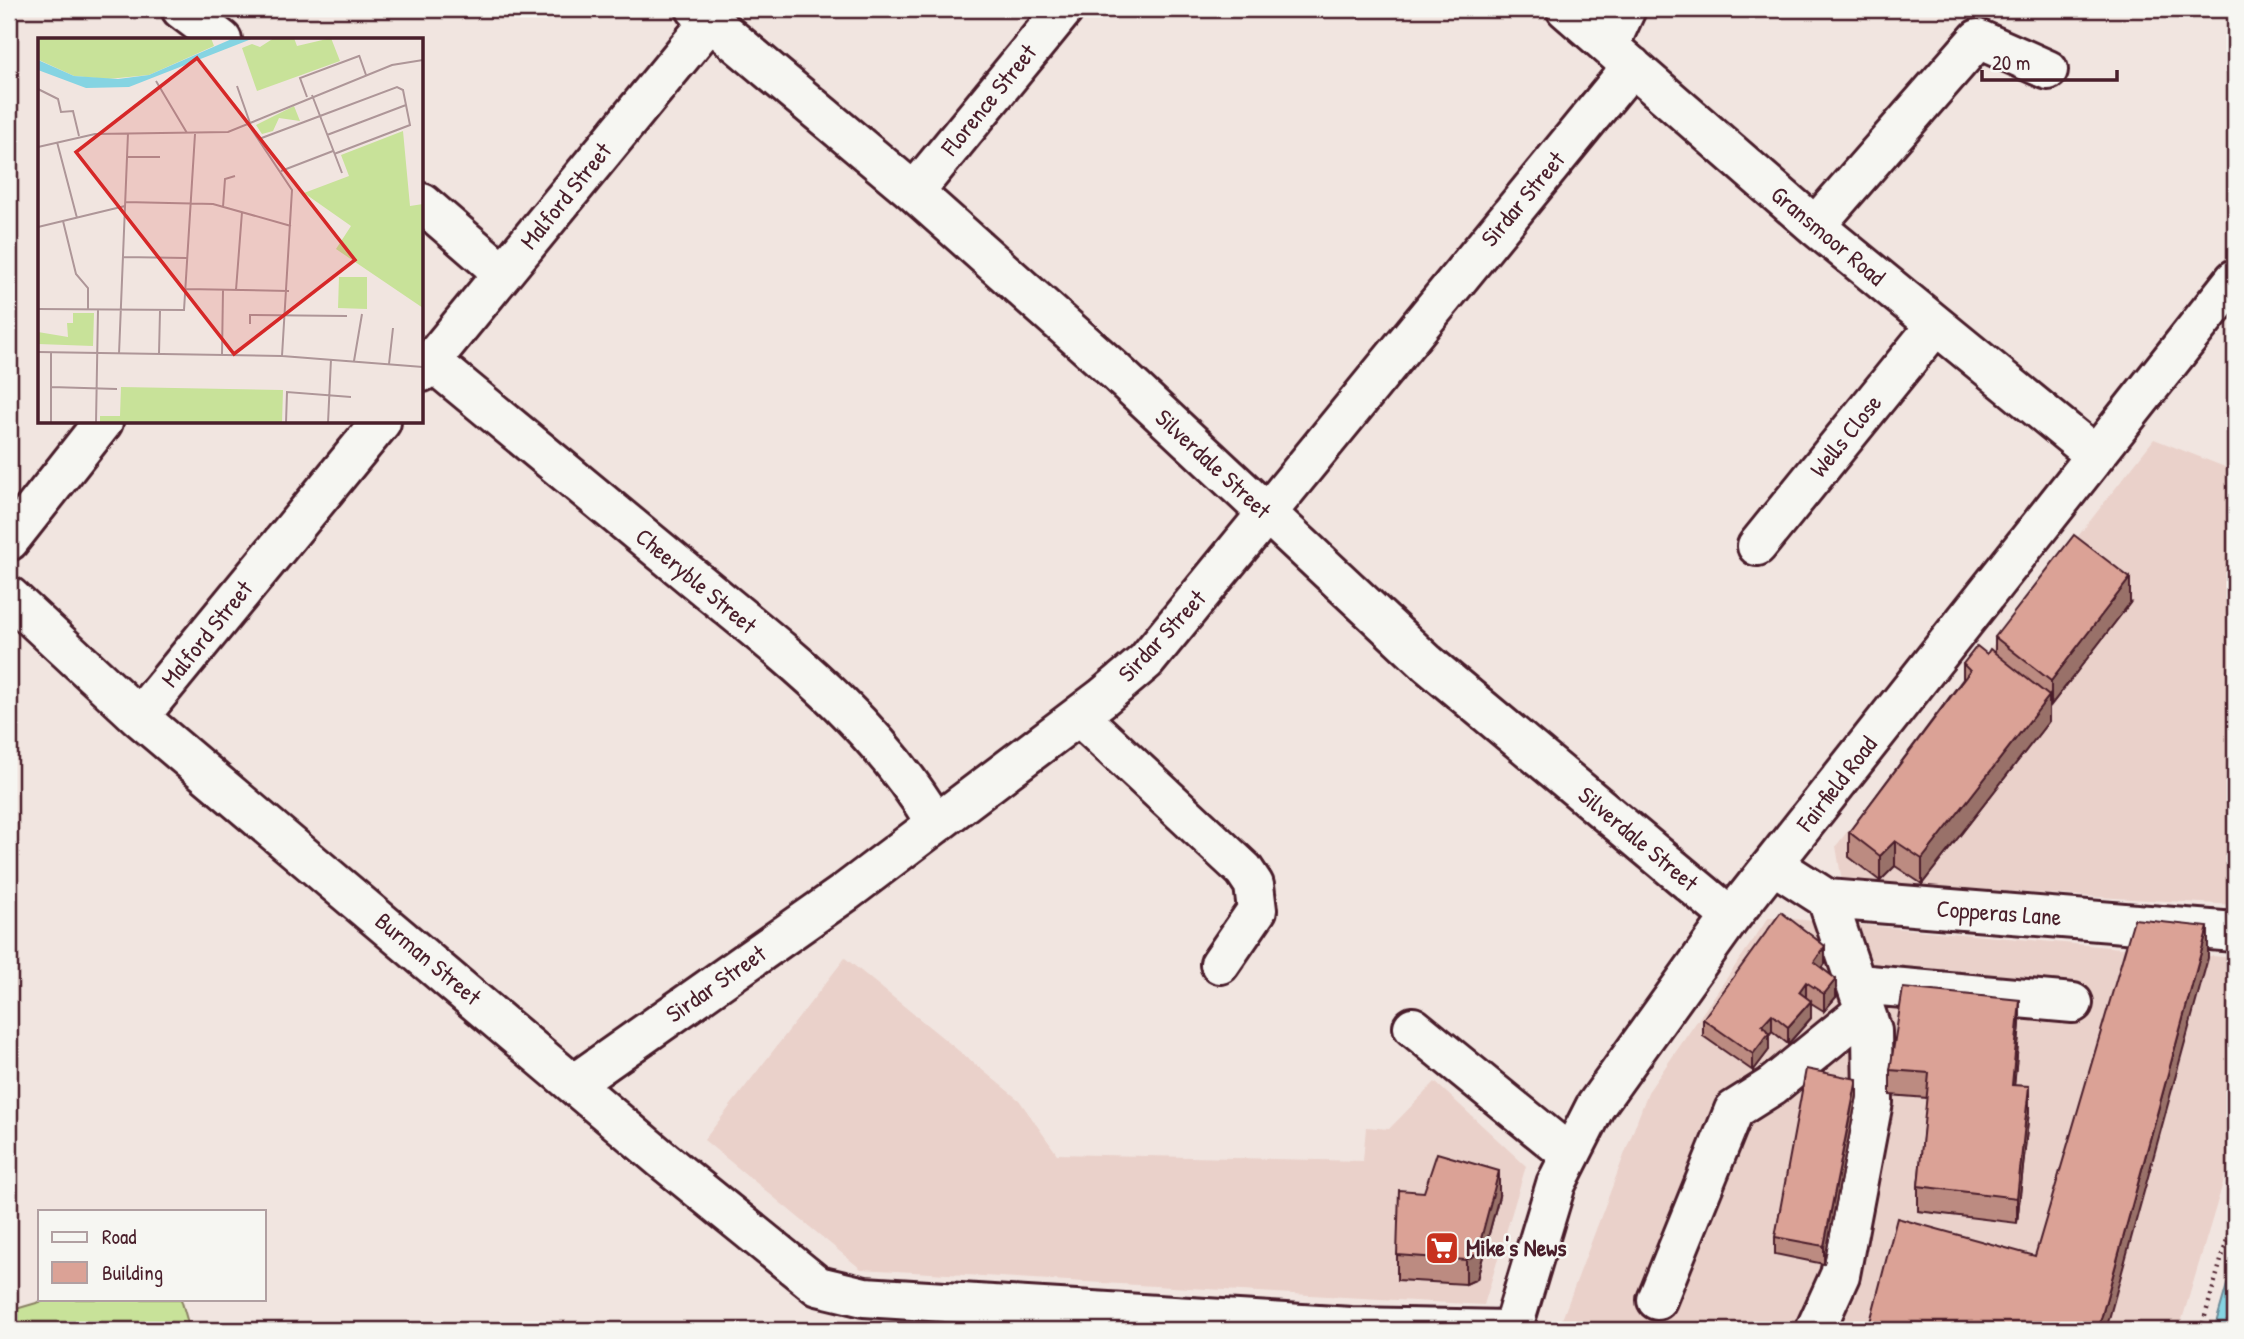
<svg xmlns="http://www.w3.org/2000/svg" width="2244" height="1339" font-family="'Patrick Hand',sans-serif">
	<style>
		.built { fill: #ead1ca }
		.green { fill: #c8e299; stroke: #898062; stroke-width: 2 }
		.water { fill: #85d4e2; stroke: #6d8c99; stroke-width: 2 }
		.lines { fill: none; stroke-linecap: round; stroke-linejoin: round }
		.minor-casing { stroke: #4a1f2b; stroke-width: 44 }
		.path { stroke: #4a1f2b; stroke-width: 4.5; stroke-dasharray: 2 5; stroke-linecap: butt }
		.minor { stroke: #f6f6f2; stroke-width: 38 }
		.wall { fill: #bc8b81; stroke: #4a1f2b; stroke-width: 2 }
		.shaded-wall { fill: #997169; stroke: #4a1f2b; stroke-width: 2 }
		.building { fill: #dba296; stroke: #4a1f2b; stroke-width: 2 }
		.labels { text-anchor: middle; stroke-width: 5; stroke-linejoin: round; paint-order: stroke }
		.street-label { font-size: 24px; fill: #4a1f2b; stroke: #f6f6f2 }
		.poi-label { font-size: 24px; font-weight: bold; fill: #4a1f2b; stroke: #f6f6f2; text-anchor: start }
		.inset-road { fill: none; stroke: #ae9698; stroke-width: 2 }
		.view { fill: #d62828; fill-opacity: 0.15; stroke: #d62828; stroke-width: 3.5 }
		.inset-edge { fill: none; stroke: #4a1f2b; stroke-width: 3.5 }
	</style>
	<rect width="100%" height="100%" fill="#f1e5e0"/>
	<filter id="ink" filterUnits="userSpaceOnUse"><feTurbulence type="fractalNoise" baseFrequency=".0143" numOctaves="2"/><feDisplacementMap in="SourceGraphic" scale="14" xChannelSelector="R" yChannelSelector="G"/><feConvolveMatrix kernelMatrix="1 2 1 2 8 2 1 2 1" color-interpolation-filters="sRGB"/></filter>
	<g filter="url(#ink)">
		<path class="built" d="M 2154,439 L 2235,471 L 2235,905 L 1842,882 L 1836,846 Z
			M 1769,917 L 2235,958 L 2235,1143 L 2179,1330 L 1558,1330 L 1648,1092 Z
			M 845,958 L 1019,1100 L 1057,1154 L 1363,1161 L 1366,1127 L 1389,1129 L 1435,1082 L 1526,1166 L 1484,1305 L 861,1269 L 704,1140 Z"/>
		<path class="green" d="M 50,1299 L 181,1299 L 190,1330 L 9,1330 L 9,1311 Z"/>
		<path class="water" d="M 2235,1257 L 2235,1330 L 2214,1330 Z"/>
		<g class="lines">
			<g class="minor-casing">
				<path id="minor" d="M 181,9 L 222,40
					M 696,9 L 914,192 L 1115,371 L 1427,663 L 1731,917
					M 1566,9 L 1815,226 L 2095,455
					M 1609,46 L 1626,9
					M 914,192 L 1064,9
					M 422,203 L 503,273
					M 1815,226 L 1978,39 L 2048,70
					M 431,361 C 518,433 605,505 692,577 C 784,653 874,720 936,824
					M 422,372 L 710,21
					M 9,541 L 103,422
					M 1757,546 L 1935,326
					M 9,596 L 139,717 L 664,1161 L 818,1286 L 864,1297 L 1351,1327 L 1508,1330
					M 1079,716 L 1244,870 L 1254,885 L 1257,910 L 1220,964
					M 139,717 L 381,422
					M 1774,865 L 1827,899 L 2235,932
					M 1858,984 L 2073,1003
					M 1413,1027 L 1569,1154
					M 575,1083 L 846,892 L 1102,698 L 1146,661 L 1632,66
					M 1657,1300 L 1734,1110 L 1772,1086 L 1865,1010
					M 1512,1330 L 1556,1184 L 1595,1107 L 1731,917 L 2235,279
					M 1815,1330 L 1840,1275 L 1873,1102 L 1872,1031 L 1827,899"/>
			</g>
			<path class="path" d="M 2201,1330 L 2235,1212"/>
			<use href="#minor" class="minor"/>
		</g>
		<path class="wall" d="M 2130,603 L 2051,705 L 2049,703 L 2049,721 L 1922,884 L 1895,866 L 1880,881 L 1849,857 L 1849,832 L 1963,679 L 1963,664 L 1987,654 L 1995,653 L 1995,637 Z
			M 1825,964 L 1822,968 L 1836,997 L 1824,1011 L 1811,1003 L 1811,1018 L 1788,1044 L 1772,1031 L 1769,1035 L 1769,1050 L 1753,1071 L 1703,1036 L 1703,1019 Z
			M 2020,1024 L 2014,1085 L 2029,1111 L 2017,1223 L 1918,1211 L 1918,1186 L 1927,1098 L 1890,1095 L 1890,1070 Z
			M 1857,1096 L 1824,1264 L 1775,1254 L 1775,1237 Z
			M 1499,1196 L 1477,1279 L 1466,1284 L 1397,1280 L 1397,1255 Z"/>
		<path class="shaded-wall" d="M 2130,578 L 2130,603 L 2051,705 L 2051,681 Z
			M 2049,696 L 2049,721 L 1922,884 L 1922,859 Z
			M 1895,841 L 1895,866 L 1880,881 L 1880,856 Z
			M 2208,927 L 2208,958 L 2106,1330 L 2098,1330 Z
			M 1825,946 L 1825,964 L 1814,979 L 1814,962 Z
			M 1836,979 L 1836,997 L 1824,1011 L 1824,994 Z
			M 1806,982 L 1806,999 L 1799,992 Z
			M 2020,1000 L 2020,1024 L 2012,1109 L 2012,1085 Z
			M 1811,1001 L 1811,1018 L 1788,1044 L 1788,1027 Z
			M 1772,1014 L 1772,1031 L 1769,1035 L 1769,1050 L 1753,1071 L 1753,1054 L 1762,1025 Z
			M 1857,1079 L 1857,1096 L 1824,1264 L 1824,1246 Z
			M 2029,1086 L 2029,1111 L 2017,1223 L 2017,1198 Z
			M 1499,1171 L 1499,1196 L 1477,1279 L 1466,1284 L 1466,1260 Z"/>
		<path class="building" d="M 2074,535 L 2130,578 L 2051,681 L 1995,637 Z
			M 1977,646 L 1987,654 L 1990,649 L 2049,696 L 1922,859 L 1895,841 L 1880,856 L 1849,832 L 1970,671 L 1963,664 Z
			M 1781,912 L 1825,946 L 1814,962 L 1836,979 L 1824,994 L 1806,982 L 1799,992 L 1811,1001 L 1788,1027 L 1772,1014 L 1762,1025 L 1769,1033 L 1753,1054 L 1703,1019 Z
			M 2134,919 L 2208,927 L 2098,1330 L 1868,1330 L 1897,1218 L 2035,1256 Z
			M 1903,988 L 2020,1000 L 2012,1085 L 2029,1086 L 2017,1198 L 1918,1186 L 1929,1073 L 1890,1070 Z
			M 1806,1069 L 1857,1079 L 1824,1246 L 1775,1237 Z
			M 1437,1153 L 1499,1171 L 1477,1254 L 1466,1260 L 1397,1255 L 1399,1190 L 1424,1192 Z"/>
	</g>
	<defs>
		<g id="supermarket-square" transform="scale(1.75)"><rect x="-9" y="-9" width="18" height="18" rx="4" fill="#c8321e" stroke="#f6f6f2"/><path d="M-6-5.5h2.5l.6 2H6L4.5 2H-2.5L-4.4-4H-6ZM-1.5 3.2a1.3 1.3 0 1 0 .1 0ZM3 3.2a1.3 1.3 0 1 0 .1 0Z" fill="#fff"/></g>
	</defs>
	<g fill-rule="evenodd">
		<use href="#supermarket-square" x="1442" y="1248"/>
	</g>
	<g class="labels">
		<g class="street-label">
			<text transform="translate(989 100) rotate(-51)" y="8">Florence Street</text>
			<text transform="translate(566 196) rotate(-51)" y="8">Malford Street</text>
			<text transform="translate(1523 199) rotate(-50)" y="8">Sirdar Street</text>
			<text transform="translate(1828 236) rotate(40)" y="8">Gransmoor Road</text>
			<text transform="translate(1846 436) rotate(-51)" y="8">Wells Close</text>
			<text transform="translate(1213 464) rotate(43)" y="8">Silverdale Street</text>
			<text transform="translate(696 581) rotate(40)" y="8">Cheeryble Street</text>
			<text transform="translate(207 634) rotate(-51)" y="8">Malford Street</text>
			<text transform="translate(1162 636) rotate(-47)" y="8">Sirdar Street</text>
			<text transform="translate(1837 784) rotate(-52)" y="8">Fairfield Road</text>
			<text transform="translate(1638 839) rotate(40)" y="8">Silverdale Street</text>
			<text transform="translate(1999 913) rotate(4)" y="8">Copperas Lane</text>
			<text transform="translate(428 959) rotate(40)" y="8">Burman Street</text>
			<text transform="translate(716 984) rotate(-35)" y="8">Sirdar Street</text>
		</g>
		<g class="poi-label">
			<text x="1466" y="1256">Mike's News</text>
		</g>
	</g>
	<g transform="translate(38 38)">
		<rect width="385" height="385" fill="#f1e5e0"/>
		<path d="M 0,0 L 173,0 L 176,8 L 111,37 L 70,41 L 36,38 L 1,22 ZM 236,0 L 256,0 L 259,8 L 293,0 L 302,23 L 219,53 L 204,10 L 214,6 L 222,9 ZM 256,68 L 262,83 L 241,80 L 235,93 L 224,96 L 218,87 ZM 365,93 L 372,168 L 385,166 L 385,270 L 298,211 L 313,188 L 266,155 L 311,138 L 303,117 ZM 301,239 L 329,239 L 329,271 L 300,270 ZM 35,275 L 56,275 L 55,308 L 0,306 L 0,294 L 30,299 L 29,285 L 35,285 ZM 83,349 L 245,352 L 244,385 L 62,385 L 62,378 L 82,378 Z" fill="#c8e299"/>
		<path d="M 196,0 L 216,0 L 91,49 L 48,50 L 0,32 L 0,22 L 36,38 L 80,41 L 111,37 Z" fill="#85d4e2"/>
		<path class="inset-road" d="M 321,17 L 328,37M 118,43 L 149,95M 199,48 L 212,85M 0,51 L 20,61 L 23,74 L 35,73 L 41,98M 274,57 L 304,135M 269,59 L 262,40 L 321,18M 282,78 L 359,49 L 365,52 L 372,87 L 296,116M 210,86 L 254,152 L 244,318M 289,97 L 368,67M 221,101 L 282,78M 19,104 L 39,180M 0,109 L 57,96 L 190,94 L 354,27 L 385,22M 89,119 L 122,119M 243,133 L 295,113M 87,164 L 175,166 L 253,188M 185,169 L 187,141 L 197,138M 25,183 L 38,236 L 50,250 L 50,271M 0,189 L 87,168M 84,219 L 149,220M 148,251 L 251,253M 198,252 L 204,174M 0,271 L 146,272 L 157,96M 212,286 L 212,277 L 309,278M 0,314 L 244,318 L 385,329M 81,316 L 90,95M 121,316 L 122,273M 184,317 L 185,252M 316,323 L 324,276M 351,326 L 355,290M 13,349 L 79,351M 13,385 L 13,314M 58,385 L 60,272M 248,385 L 249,354 L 313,359M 290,385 L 293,321"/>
		<path class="view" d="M 159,20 L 317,222 L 196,316 L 38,114 Z"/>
		<rect width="385" height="385" class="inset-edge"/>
	</g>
	<rect width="2244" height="1339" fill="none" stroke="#f6f6f2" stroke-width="35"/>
	<rect x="18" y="18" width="2209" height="1304" fill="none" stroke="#4a1f2b" stroke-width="2.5" filter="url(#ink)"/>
	<rect x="38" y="1210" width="228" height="91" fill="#f6f6f2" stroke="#b1a0a2" stroke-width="2"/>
	<rect x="52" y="1232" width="35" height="10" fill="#f6f6f2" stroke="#b1a0a2" stroke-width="2"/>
	<text x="102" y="1244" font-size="21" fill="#4a1f2b">Road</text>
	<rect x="52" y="1262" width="35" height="21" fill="#dba296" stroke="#b1a0a2" stroke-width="2"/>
	<text x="102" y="1280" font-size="21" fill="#4a1f2b">Building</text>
	<path d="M1982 70v10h135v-10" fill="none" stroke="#4a1f2b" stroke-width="3.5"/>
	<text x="1992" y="70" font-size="21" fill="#4a1f2b" stroke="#f6f6f2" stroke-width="5" paint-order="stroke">20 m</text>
</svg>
